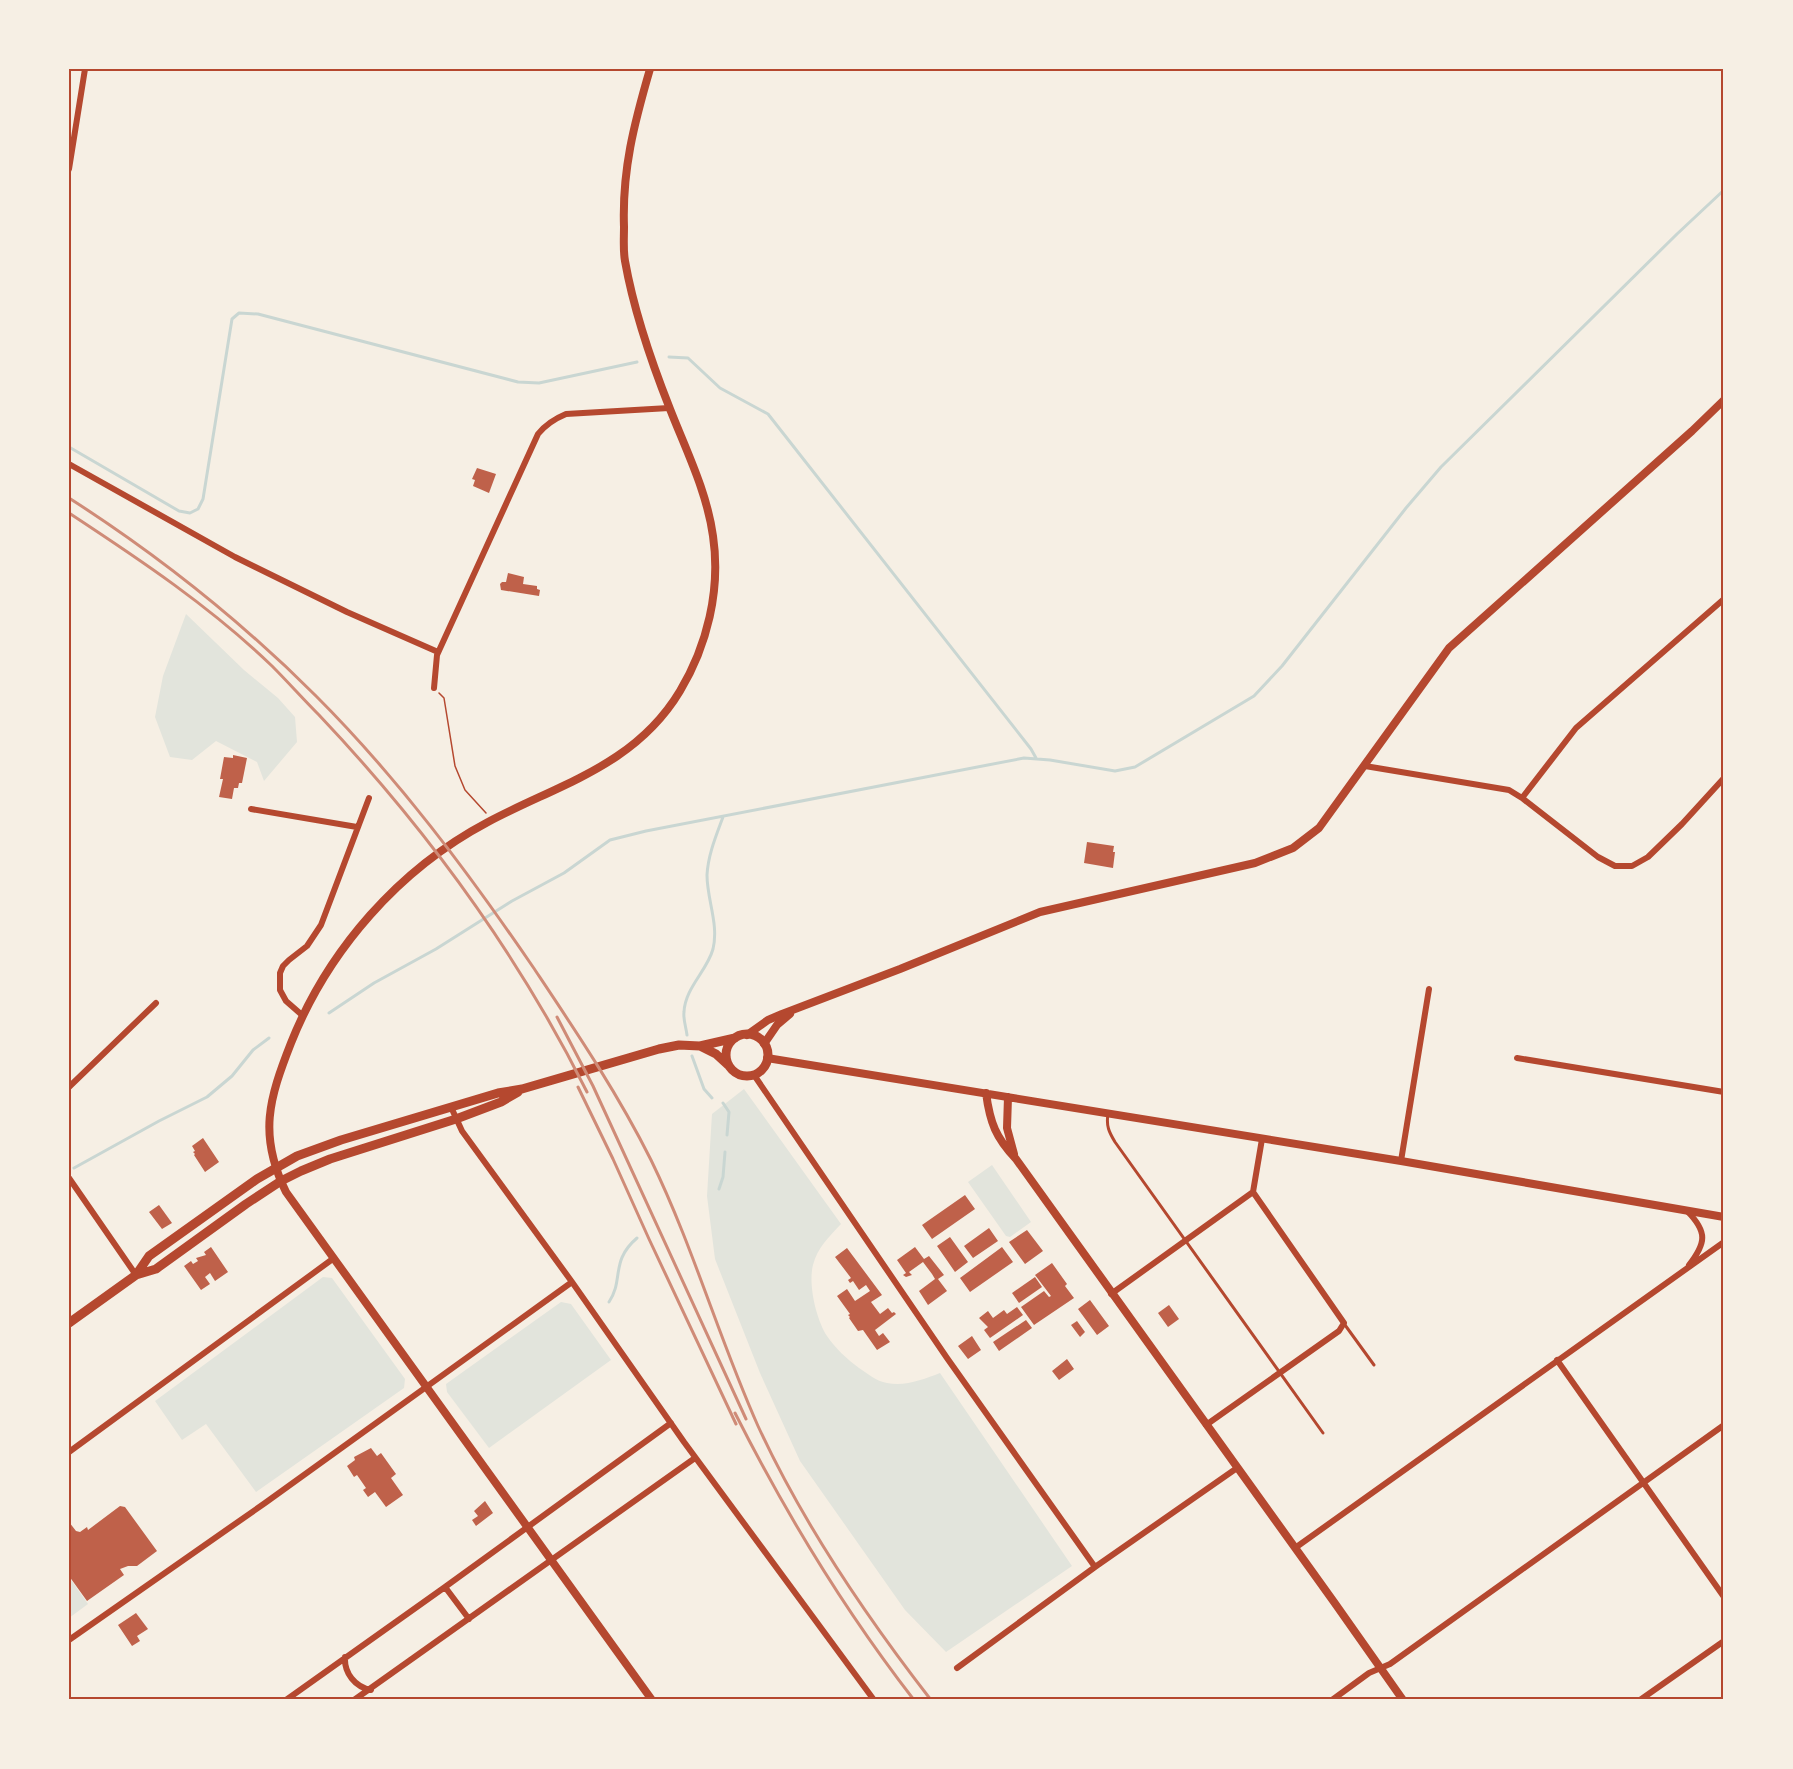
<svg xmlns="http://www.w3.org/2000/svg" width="1793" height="1769" font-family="Manrope,sans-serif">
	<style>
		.green { fill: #e2e4dc }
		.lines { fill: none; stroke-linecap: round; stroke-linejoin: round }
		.stream { stroke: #c9d6d2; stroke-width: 3 }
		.building { fill: #bf614a }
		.path { stroke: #b5482f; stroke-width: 1.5 }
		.service { stroke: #b5482f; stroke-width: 3 }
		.minor { stroke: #b5482f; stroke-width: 6 }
		.tertiary { stroke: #b5482f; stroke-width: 8 }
		.secondary { stroke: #b5482f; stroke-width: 8 }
		.primary { stroke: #b5482f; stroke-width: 9 }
		.rail { stroke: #cf8b77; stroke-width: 3 }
		.neatline { fill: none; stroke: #b5482f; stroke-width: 2 }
	</style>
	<rect width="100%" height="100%" fill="#f6efe4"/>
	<path class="green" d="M 186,614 L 244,670 L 278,698 L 295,717 L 297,742 L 264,781 L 257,762 L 216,741 L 192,760 L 170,757 L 155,717 L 163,676 Z
		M 744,1089 L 841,1224 C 829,1237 817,1248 813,1265 C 808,1284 816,1319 827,1336 C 835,1348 847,1359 859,1368 C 868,1374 876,1381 887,1383 C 905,1387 924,1379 940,1373 L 1072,1566 L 946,1652 L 905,1610 L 800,1461 L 760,1373 L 715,1259 L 707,1196 L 712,1114 Z
		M 992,1165 L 1031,1222 L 1010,1237 L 1006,1236 L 968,1182 Z
		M 323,1277 L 332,1278 L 405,1379 L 404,1388 L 256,1492 L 206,1424 L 182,1440 L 155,1401 Z
		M 561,1302 L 571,1304 L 611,1360 L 489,1448 L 447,1392 L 446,1384 Z
		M 69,1577 L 88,1604 L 69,1618 Z"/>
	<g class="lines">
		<path class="stream" d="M 669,357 L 688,358 L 720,388 L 768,414 L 1031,749 L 1036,758
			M 69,447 L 179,511 L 190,513 L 198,509 L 203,499 L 232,319 L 239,313 L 258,314 L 518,382 L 539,383 L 637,362
			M 329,1013 L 374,983 L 436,949 L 512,901 L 564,873 L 610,840 L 646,831 L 1024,758 L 1050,760 L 1115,771 L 1135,767 L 1254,696 L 1282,666 L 1406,508 L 1441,467 L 1677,234 L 1724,190
			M 687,1035 C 686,1027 683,1019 684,1012 C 685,988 707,971 713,949 C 719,924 707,900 707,875 C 708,855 716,836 723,817
			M 692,1056 L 704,1089 L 712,1098
			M 723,1103 L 729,1112 L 727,1135
			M 74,1168 L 159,1121 L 207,1097 L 232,1076 L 253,1050 L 269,1038
			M 719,1189 L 723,1177 L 725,1152
			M 609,1302 C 624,1280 610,1261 637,1238"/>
	</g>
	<path class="building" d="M 477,468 L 496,474 L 489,493 L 473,486 L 475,480 L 472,479 Z
		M 508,573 L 524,577 L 523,584 L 537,586 L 537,589 L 540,590 L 539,596 L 501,590 L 500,584 L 502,582 L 506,582 Z
		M 233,755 L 247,758 L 242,783 L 239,783 L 238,788 L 234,788 L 232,799 L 219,797 L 223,779 L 220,779 L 224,757 L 233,758 Z
		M 1087,842 L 1114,846 L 1113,852 L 1115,852 L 1113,868 L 1084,863 Z
		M 203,1138 L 219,1162 L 205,1172 L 194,1155 L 195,1154 L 193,1152 L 195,1151 L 192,1146 Z
		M 965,1195 L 975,1209 L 932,1239 L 922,1225 Z
		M 159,1205 L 172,1223 L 162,1229 L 149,1212 Z
		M 989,1228 L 998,1241 L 973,1258 L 964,1246 Z
		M 1027,1230 L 1043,1251 L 1025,1264 L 1009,1242 Z
		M 950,1237 L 968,1262 L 955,1272 L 937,1246 Z
		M 211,1247 L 228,1272 L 215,1281 L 210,1273 L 205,1277 L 210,1284 L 201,1290 L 184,1266 L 191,1261 L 193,1264 L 198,1261 L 196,1258 L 206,1255 L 204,1252 Z
		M 915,1247 L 924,1259 L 929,1256 L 944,1275 L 938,1279 L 947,1291 L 928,1305 L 919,1291 L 935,1279 L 932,1274 L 923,1262 L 909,1272 L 912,1275 L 906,1277 L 903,1275 L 906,1273 L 897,1260 Z
		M 1002,1247 L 1013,1262 L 970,1292 L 960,1278 Z
		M 847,1248 L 882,1295 L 871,1302 L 880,1314 L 888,1308 L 892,1313 L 894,1312 L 896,1314 L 875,1330 L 879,1336 L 883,1333 L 890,1342 L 877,1350 L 863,1330 L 858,1331 L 849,1318 L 850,1317 L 848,1315 L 850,1314 L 837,1296 L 847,1289 L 855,1301 L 870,1291 L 866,1285 L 859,1290 L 853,1281 L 850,1283 L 848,1280 L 851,1278 L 835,1257 Z
		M 1052,1263 L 1067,1284 L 1065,1286 L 1074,1298 L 1034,1325 L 1021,1307 L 1044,1291 L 1049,1297 L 1051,1296 L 1035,1275 Z
		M 1035,1277 L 1042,1287 L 1019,1303 L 1012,1293 Z
		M 1090,1300 L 1109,1326 L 1097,1335 L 1078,1309 Z
		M 1169,1305 L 1179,1319 L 1168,1327 L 1158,1313 Z
		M 1017,1307 L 1023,1315 L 990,1338 L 984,1330 L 988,1327 L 979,1318 L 988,1311 L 993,1318 L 1004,1310 L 1007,1314 Z
		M 1026,1320 L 1032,1328 L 999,1351 L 993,1342 Z
		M 1077,1321 L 1085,1332 L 1080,1337 L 1071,1325 Z
		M 972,1336 L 981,1350 L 968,1359 L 958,1346 Z
		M 1067,1359 L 1074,1369 L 1059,1380 L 1052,1371 Z
		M 371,1448 L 377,1456 L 381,1453 L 396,1474 L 391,1478 L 403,1495 L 386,1507 L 375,1492 L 368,1497 L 363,1490 L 366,1488 L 357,1475 L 354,1477 L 347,1466 L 355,1460 L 354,1457 Z
		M 485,1501 L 493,1513 L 476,1526 L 472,1520 L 478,1516 L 474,1511 Z
		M 120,1506 L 125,1507 L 157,1551 L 137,1566 L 128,1566 L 120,1569 L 124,1575 L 87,1601 L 69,1576 L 69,1522 L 76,1531 L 80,1532 L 87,1527 L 88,1530 Z
		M 136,1613 L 148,1629 L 137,1636 L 140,1641 L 132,1646 L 118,1625 Z"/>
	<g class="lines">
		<path class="path" d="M 439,693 L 444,698 L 455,766 L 465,790 L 486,813"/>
		<path class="service" d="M 1108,1114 C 1106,1126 1109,1132 1115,1142 L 1323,1433
			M 1345,1325 L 1374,1365"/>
		<path class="minor" d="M 69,169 L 85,69
			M 69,464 L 235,557 L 347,612 L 438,652
			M 434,688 L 437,655 L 538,434 C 546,424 554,419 566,414 L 669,408
			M 1365,766 L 1509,790 L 1522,798 L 1576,728 L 1724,599
			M 1522,798 L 1598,857 L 1615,866 L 1632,866 L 1648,857 L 1682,824 L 1724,778
			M 251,809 L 357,827
			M 302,1015 L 286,1001 L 280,990 L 280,973 L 283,966 L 289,960 L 307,946 L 321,925 L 369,798
			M 1517,1058 L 1724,1092
			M 754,1075 L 947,1358 L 1095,1567
			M 69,1087 L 156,1003
			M 451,1107 L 462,1131 L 572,1282 L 684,1442 L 874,1700
			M 1401,1161 L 1429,989
			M 69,1178 L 136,1275
			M 1687,1211 C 1708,1232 1706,1243 1689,1265
			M 1111,1294 L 1253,1192
			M 1557,1360 L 1724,1597
			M 1206,1425 L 1339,1331 L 1344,1323 L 1253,1192 L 1262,1139
			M 69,1452 L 334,1258
			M 1295,1548 L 1724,1242
			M 445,1587 L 469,1619
			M 69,1640 L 265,1503 L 572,1282
			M 345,1657 C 344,1673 355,1687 371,1690
			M 957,1668 L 1095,1567 L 1237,1468
			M 286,1700 L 445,1587 L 671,1423
			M 354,1700 L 695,1458
			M 1332,1700 L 1369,1673 L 1390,1664 L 1724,1425
			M 1640,1700 L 1724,1641"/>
		<path class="tertiary" d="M 767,1058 L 1401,1161 L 1724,1217
			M 986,1093 C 990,1123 996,1138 1016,1159 L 1334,1602 L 1403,1700
			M 1008,1097 L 1007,1128 L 1014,1154"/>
		<path class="secondary" d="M 650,69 C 634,124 622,170 624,227 C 624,239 623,250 625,261 C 634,312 651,361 670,409 C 686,450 707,492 713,536 C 721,590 707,646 680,691 C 635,766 559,784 488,822 C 399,869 328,950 291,1043 C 269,1099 258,1135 286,1192 L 652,1700
			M 747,1035 L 768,1020 L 782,1014 L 900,969 L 1040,912 L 1255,863 L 1293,848 L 1319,828 L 1449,648 L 1692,431 L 1724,400
			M 764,1044 L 777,1025 L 790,1014"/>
		<path class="primary" d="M726 1055a21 21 0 1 1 42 0a21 21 0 1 1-42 0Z
			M 700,1046 L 716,1054 L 728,1065
			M 136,1275 L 149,1256 L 257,1179 L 297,1156 L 341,1140 L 498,1093 L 522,1089 L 659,1049 L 679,1045 L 700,1046 L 735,1038
			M 69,1323 L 136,1275 L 156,1269 L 246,1204 L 281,1181 L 301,1171 L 330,1159 L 456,1119 L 501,1102 L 518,1092"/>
		<path class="rail" d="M 69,498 C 158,555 242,622 316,696 C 398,778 468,872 533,967 C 575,1030 617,1092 651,1160 C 693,1246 719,1339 758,1426 C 803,1524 865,1615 931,1700
			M 69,513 C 139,559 211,607 272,666 C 288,682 303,699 319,715 C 425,827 518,954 587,1092
			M 557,1017 L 593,1086 L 746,1419
			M 578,1087 L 613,1159 L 649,1239 L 736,1424
			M 735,1413 C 786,1514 845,1611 914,1700"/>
	</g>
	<rect width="1793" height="1769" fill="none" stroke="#f6efe4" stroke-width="141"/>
	<rect x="70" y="70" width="1652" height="1628" class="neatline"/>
</svg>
